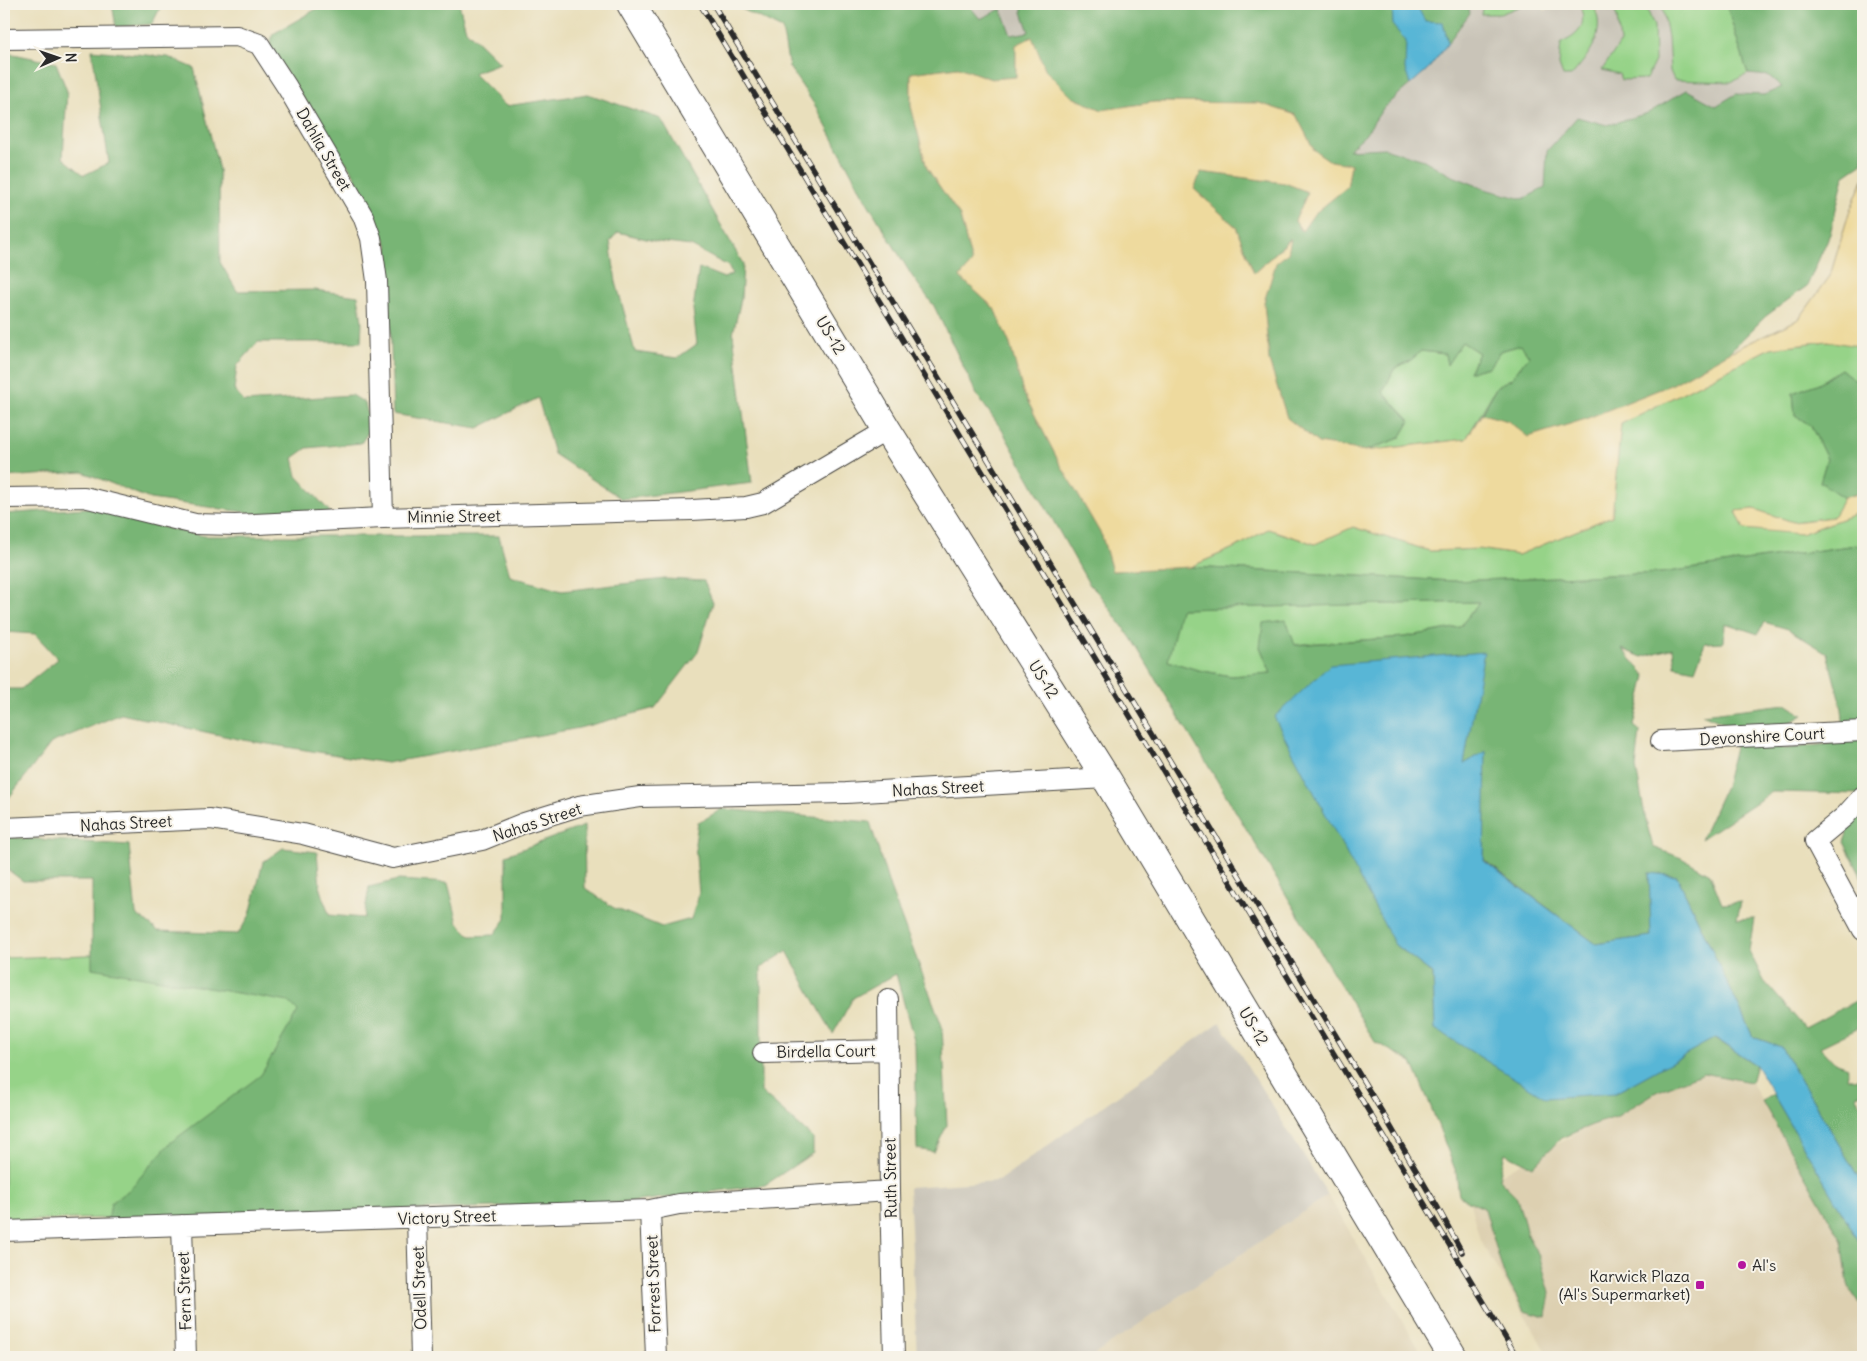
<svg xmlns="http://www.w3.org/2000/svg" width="1867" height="1361" font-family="Delius,sans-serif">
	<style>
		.built { fill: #ddd0b1 }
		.industrial { fill: #c9c4b8 }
		.green { fill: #96d388; stroke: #607f5a }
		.forest { fill: #78b574; stroke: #527050; fill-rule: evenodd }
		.sand { fill: #eeda9e; stroke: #8c8264 }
		.water { fill: #58b6d6; stroke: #427080 }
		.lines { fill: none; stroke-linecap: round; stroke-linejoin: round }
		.minor-casing { stroke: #484641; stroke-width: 22 }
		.primary-casing { stroke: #484641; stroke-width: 30 }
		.minor { stroke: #fff; stroke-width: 20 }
		.primary { stroke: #fff; stroke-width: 28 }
		.rail-casing { stroke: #2b2b2b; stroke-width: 5.5 }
		.rail { stroke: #f7f3e8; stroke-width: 4; stroke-dasharray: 11; stroke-linecap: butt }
		.poi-dot { fill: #b5179e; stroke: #f7f3e8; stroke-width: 2 }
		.labels { text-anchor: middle; stroke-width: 4; stroke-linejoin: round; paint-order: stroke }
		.street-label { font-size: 16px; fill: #2b2b2b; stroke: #f7f3e8 }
		.poi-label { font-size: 16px; fill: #2b2b2b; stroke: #f7f3e8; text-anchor: start }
	</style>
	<rect width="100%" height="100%" fill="#f7f3e8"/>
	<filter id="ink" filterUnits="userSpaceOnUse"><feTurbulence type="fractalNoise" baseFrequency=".02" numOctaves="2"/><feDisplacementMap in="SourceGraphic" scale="10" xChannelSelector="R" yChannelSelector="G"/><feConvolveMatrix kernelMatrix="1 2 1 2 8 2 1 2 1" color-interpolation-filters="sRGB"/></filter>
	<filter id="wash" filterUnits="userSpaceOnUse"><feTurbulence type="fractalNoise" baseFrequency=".0096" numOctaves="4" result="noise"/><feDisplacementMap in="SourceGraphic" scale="20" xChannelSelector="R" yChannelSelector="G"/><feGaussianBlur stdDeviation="1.12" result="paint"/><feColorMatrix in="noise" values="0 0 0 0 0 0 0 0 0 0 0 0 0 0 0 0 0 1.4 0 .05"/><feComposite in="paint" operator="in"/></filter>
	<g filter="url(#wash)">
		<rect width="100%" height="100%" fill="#e9dfbc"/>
		<path class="built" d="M 1722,1054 L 1751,1082 L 1842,1241 L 1848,1284 L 1863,1311 L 1863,1357 L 1549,1357 L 1480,1240 L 1467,1193 Z
			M 1328,1195 L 1424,1357 L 1091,1357 Z"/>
		<path class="industrial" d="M 968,4 L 1022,4 L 1022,12 L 1030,32 L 1011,35 L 980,19 Z
			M 1468,4 L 1483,4 L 1481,14 L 1526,4 L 1543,4 L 1544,10 L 1558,9 L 1561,4 L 1579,4 L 1583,20 L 1579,31 L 1572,38 L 1563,76 L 1570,76 L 1587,57 L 1598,12 L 1593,4 L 1612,4 L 1617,17 L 1620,43 L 1602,70 L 1619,74 L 1621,80 L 1646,79 L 1655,61 L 1654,26 L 1645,4 L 1662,4 L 1668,37 L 1670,71 L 1731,82 L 1748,74 L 1769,76 L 1782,87 L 1764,95 L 1736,94 L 1716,107 L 1687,90 L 1647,113 L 1607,125 L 1577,117 L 1547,151 L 1545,188 L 1524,199 L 1488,190 L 1450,175 L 1424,160 L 1384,148 L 1347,151 L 1365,135 L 1384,107 L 1429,68 L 1470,13 Z
			M 1220,1022 L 1328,1195 L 1091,1357 L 917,1357 L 909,1187 L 998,1181 Z"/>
		<path class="green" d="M 1483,4 L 1526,4 L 1500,14 L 1481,14 Z
			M 1579,4 L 1593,4 C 1608,33 1589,55 1571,76 L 1563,76 L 1559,65 L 1561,43 C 1580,35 1588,24 1579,4 Z
			M 1612,4 L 1645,4 L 1654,26 L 1655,61 L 1646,79 L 1621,80 L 1619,74 L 1602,70 L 1620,43 L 1617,17 Z
			M 1662,4 L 1726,4 L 1748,74 L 1731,82 L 1674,80 L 1670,71 L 1668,37 Z
			M 1827,341 L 1863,346 L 1863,387 L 1841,369 L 1819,383 L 1793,393 L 1795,415 L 1811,426 L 1827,459 L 1820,482 L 1844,498 L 1833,517 L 1793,522 L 1754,509 L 1736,512 L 1801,534 L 1863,511 L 1863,544 L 1661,573 L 1453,581 L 1190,567 L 1238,546 L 1268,529 L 1315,544 L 1353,527 L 1430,551 L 1479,549 L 1518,555 L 1612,516 L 1621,424 L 1770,348 Z
			M 1462,342 L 1479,353 L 1469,372 L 1489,367 L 1500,351 L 1521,345 L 1529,356 L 1511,379 L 1497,386 L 1466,439 L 1365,451 L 1400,438 L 1410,421 L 1383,392 L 1394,369 L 1411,360 L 1421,351 L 1445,354 L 1447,364 Z
			M 1480,602 L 1460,627 L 1405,637 L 1260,647 L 1271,673 L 1231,676 L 1198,670 L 1168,661 L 1179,609 Z
			M 311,947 L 318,1212 L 4,1221 L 4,958 Z"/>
		<path class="forest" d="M 112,4 L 162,4 L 152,24 L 116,27 Z
			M 325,4 L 459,4 L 466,30 L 500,63 L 473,73 L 506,106 L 588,94 L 661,119 L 743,264 L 741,299 L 733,334 L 752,483 L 622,499 L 554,454 L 538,398 L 478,428 L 393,414 L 388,246 L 355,176 L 269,47 L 273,34 ZM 618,232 L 658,242 L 691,246 L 728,266 L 732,274 L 724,278 L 699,268 L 693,309 L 697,344 L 677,358 L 635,352 L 616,282 L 610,241 Z
			M 738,4 L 968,4 L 980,19 L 1001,9 L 1011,35 L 1029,32 L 1022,12 L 1022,4 L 1468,4 L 1470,13 L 1429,68 L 1384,107 L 1365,135 L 1348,150 L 1384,148 L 1424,160 L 1450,175 L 1488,190 L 1523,199 L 1545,188 L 1547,151 L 1577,117 L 1607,125 L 1648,113 L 1687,90 L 1716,106 L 1736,94 L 1764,95 L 1782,87 L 1769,76 L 1748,74 L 1726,4 L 1863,4 L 1863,163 L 1844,176 L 1830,234 L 1807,286 L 1766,316 L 1728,353 L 1673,384 L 1583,420 L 1528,437 L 1508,421 L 1482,414 L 1497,386 L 1511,379 L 1529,356 L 1521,345 L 1500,351 L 1489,367 L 1469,372 L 1479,353 L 1462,342 L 1447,365 L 1445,354 L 1421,351 L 1411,360 L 1394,369 L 1383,392 L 1410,421 L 1400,438 L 1365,451 L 1318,443 L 1287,418 L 1269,361 L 1264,302 L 1276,262 L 1288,253 L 1290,239 L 1254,273 L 1236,227 L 1194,189 L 1201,172 L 1285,183 L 1308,192 L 1295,221 L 1302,231 L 1314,214 L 1347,187 L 1351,164 L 1330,161 L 1314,150 L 1296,115 L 1259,103 L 1155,102 L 1102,110 L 1072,97 L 1046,71 L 1031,37 L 1016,46 L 1016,77 L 991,79 L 958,67 L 911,73 L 911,106 L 927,168 L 960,216 L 972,263 L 960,277 L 994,308 L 1010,344 L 1023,392 L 1059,462 L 1102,536 L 1112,571 L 1190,567 L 1453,581 L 1661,573 L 1863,544 L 1863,642 L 1860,662 L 1863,672 L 1863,880 L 1844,842 L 1861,794 L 1772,792 L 1701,839 L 1725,787 L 1738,735 L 1728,725 L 1702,714 L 1786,704 L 1803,715 L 1758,741 L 1784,749 L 1845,742 L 1842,709 L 1827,653 L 1788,629 L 1764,622 L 1758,634 L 1725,623 L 1724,642 L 1705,643 L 1695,670 L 1675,666 L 1673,648 L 1642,657 L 1622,649 L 1646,676 L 1634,726 L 1640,731 L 1636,768 L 1646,821 L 1653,847 L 1684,859 L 1710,874 L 1722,904 L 1741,902 L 1737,919 L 1754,918 L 1749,951 L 1764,981 L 1805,1028 L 1863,997 L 1863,1026 L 1820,1047 L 1834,1062 L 1849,1067 L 1847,1078 L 1856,1080 L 1863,1074 L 1863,1092 L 1856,1096 L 1863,1107 L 1863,1185 L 1781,1047 L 1753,1037 L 1677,876 L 1649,873 L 1652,936 L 1596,944 L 1484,860 L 1485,751 L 1464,765 L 1395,945 L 1433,974 L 1435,1029 L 1615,1093 L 1714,1038 L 1756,1065 L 1751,1082 L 1703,1073 L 1656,1092 L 1616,1117 L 1592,1125 L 1561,1138 L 1533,1167 L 1505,1153 L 1499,1179 L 1516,1196 L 1523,1218 L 1527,1235 L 1540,1258 L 1550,1293 L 1546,1317 L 1524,1311 L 1503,1272 L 1485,1209 L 1459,1196 L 1456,1172 L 1431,1107 L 1412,1062 L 1375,1042 L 1131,638 L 1099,594 L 1089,584 L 1002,430 L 977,395 L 934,306 L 912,276 L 867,202 L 816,107 L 789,67 L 782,29 L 740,8 ZM 1479,602 L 1460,627 L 1405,637 L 1295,645 L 1286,620 L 1263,623 L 1260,647 L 1271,673 L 1231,676 L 1198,670 L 1168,661 L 1180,609 Z
			M 92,50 L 168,57 L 194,68 L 219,170 L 220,262 L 237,291 L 315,290 L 358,296 L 362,321 L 361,342 L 258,342 L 237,366 L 234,390 L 244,402 L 352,395 L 365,403 L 371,428 L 361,443 L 307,448 L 293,458 L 297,476 L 331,513 L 273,516 L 150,499 L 83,472 L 4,477 L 4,52 L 56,63 L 67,91 L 63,158 L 84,175 L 109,163 Z
			M 1841,369 L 1863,387 L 1863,492 L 1844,498 L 1820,482 L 1827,459 L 1811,426 L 1795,415 L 1793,393 L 1819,383 Z
			M 99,507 L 153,525 L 204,536 L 499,536 L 510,576 L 562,591 L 665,579 L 704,581 L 713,603 L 698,652 L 655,708 L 579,728 L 387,763 L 243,740 L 121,714 L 51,743 L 8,799 L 4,800 L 4,689 L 21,689 L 58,659 L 35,634 L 4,632 L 4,514 Z
			M 722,809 L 870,822 L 890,888 L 942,1026 L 947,1125 L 934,1152 L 917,1149 L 915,1044 L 896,974 L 853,998 L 833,1034 L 787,951 L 761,968 L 761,1092 L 813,1138 L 813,1153 L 765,1185 L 631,1202 L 108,1221 L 111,1203 L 129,1190 L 170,1143 L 261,1075 L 298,1011 L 289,1002 L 92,968 L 92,881 L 23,881 L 4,867 L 4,837 L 129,845 L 136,914 L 158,931 L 238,934 L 250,915 L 263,862 L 283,848 L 317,852 L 320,886 L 329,915 L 364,918 L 369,887 L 398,880 L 448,883 L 458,923 L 471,936 L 494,935 L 506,919 L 506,855 L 584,826 L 585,888 L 614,908 L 662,927 L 691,919 L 699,894 L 695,843 L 698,823 Z
			M 1773,1094 L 1863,1248 L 1863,1311 L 1848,1284 L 1842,1241 L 1762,1101 Z"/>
		<path class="sand" d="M 1032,37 L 1046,71 L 1072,97 L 1102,110 L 1155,102 L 1259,103 L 1296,115 L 1314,150 L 1330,161 L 1351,164 L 1347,187 L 1314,214 L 1302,231 L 1295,221 L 1308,192 L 1285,183 L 1201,172 L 1194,189 L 1236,227 L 1254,273 L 1291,239 L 1288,253 L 1276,263 L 1264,302 L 1269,361 L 1287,418 L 1318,443 L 1365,451 L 1466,439 L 1482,414 L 1508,421 L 1528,437 L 1583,420 L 1673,384 L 1728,353 L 1799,319 L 1830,276 L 1848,216 L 1863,179 L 1863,347 L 1827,341 L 1770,348 L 1621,424 L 1612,516 L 1518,555 L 1479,549 L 1430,551 L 1353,527 L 1315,544 L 1268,529 L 1238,546 L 1190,567 L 1112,571 L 1102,536 L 1059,462 L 1023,392 L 1010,344 L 994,308 L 960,277 L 972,263 L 960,216 L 927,168 L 911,106 L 911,73 L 958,67 L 991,79 L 1016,77 L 1016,45 Z
			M 1863,492 L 1863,511 L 1801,534 L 1744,529 L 1736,511 L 1754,509 L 1793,522 L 1833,517 L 1844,498 Z"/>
		<path class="water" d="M 1392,4 L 1416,4 L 1425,21 L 1443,22 L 1448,43 L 1429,68 L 1410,85 L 1405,69 L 1406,41 L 1393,26 Z
			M 1484,652 L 1464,764 L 1486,751 L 1484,861 L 1596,944 L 1651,936 L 1649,873 L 1677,876 L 1753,1037 L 1781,1047 L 1863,1185 L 1863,1248 L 1756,1065 L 1715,1038 L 1615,1093 L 1546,1098 L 1435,1029 L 1433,974 L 1395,945 L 1274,717 L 1330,665 Z"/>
	</g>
	<g filter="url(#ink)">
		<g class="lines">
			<g class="minor-casing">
				<path id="minor" d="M 4,39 L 237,36 L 259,44 L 287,87 L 363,216 L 371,238 L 377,281 L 383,518
					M 4,498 L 84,497 L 195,524 L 235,525 L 383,518 L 692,510 L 746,507 L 763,503 L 887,430
					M 1661,741 L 1863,731
					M 1863,796 L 1845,816 L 1815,841 L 1863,930
					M 4,828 L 210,819 L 303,834 L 393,858 L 482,840 L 524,823 L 579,806 L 640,797 L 846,793 L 1106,778
					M 888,999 L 890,1191 L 894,1357
					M 763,1053 L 889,1050
					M 650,1210 L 656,1357
					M 417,1218 L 421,1357
					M 182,1225 L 186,1357
					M 4,1231 L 650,1210 L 679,1204 L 890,1191"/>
			</g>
			<g class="primary-casing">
				<path id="primary" d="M 631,4 L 887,430 L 1106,778 L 1453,1357"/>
			</g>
			<use href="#minor" class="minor"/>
			<use href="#primary" class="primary"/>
			<g class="rail-casing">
				<path id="rail" d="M 700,4 L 1517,1357
					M 713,4 L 1385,1117 L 1438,1208 L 1462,1252"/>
			</g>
			<use href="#rail" class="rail"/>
		</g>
	</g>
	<g class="poi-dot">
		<circle cx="1742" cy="1265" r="5"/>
		<rect x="1695" y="1280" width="10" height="10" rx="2.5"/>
	</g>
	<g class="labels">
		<g class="street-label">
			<text transform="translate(324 149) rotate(60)" y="6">Dahlia Street</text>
			<text transform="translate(831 335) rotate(59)" y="6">US-12</text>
			<text transform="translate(454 516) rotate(-1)" y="6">Minnie Street</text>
			<text transform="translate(1044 679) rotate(58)" y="6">US-12</text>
			<text transform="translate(1762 736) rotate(-3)" y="6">Devonshire Court</text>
			<text transform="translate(938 788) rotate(-3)" y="6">Nahas Street</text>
			<text transform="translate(537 822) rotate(-18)" y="6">Nahas Street</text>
			<text transform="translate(126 823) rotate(-3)" y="6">Nahas Street</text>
			<text transform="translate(1254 1026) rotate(59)" y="6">US-12</text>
			<text transform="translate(826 1051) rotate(-1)" y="6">Birdella Court</text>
			<text transform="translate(890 1178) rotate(-91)" y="6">Ruth Street</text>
			<text transform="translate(447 1217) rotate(-2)" y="6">Victory Street</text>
			<text transform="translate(653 1284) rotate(-92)" y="6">Forrest Street</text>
			<text transform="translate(419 1288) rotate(-92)" y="6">Odell Street</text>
			<text transform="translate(184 1291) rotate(-92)" y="6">Fern Street</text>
		</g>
		<g class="poi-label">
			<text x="1752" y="1271">Al's</text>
			<text x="1690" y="1282" text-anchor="end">Karwick Plaza<tspan x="1690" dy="18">(Al's Supermarket)</tspan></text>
		</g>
	</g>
	<rect width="1867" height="1361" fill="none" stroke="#f7f3e8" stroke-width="20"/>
	<g transform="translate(58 58) rotate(88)" stroke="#f7f3e8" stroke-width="4" paint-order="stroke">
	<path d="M0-4L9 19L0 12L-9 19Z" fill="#2b2b2b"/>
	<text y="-8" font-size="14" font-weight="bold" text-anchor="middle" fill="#2b2b2b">N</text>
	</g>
</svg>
